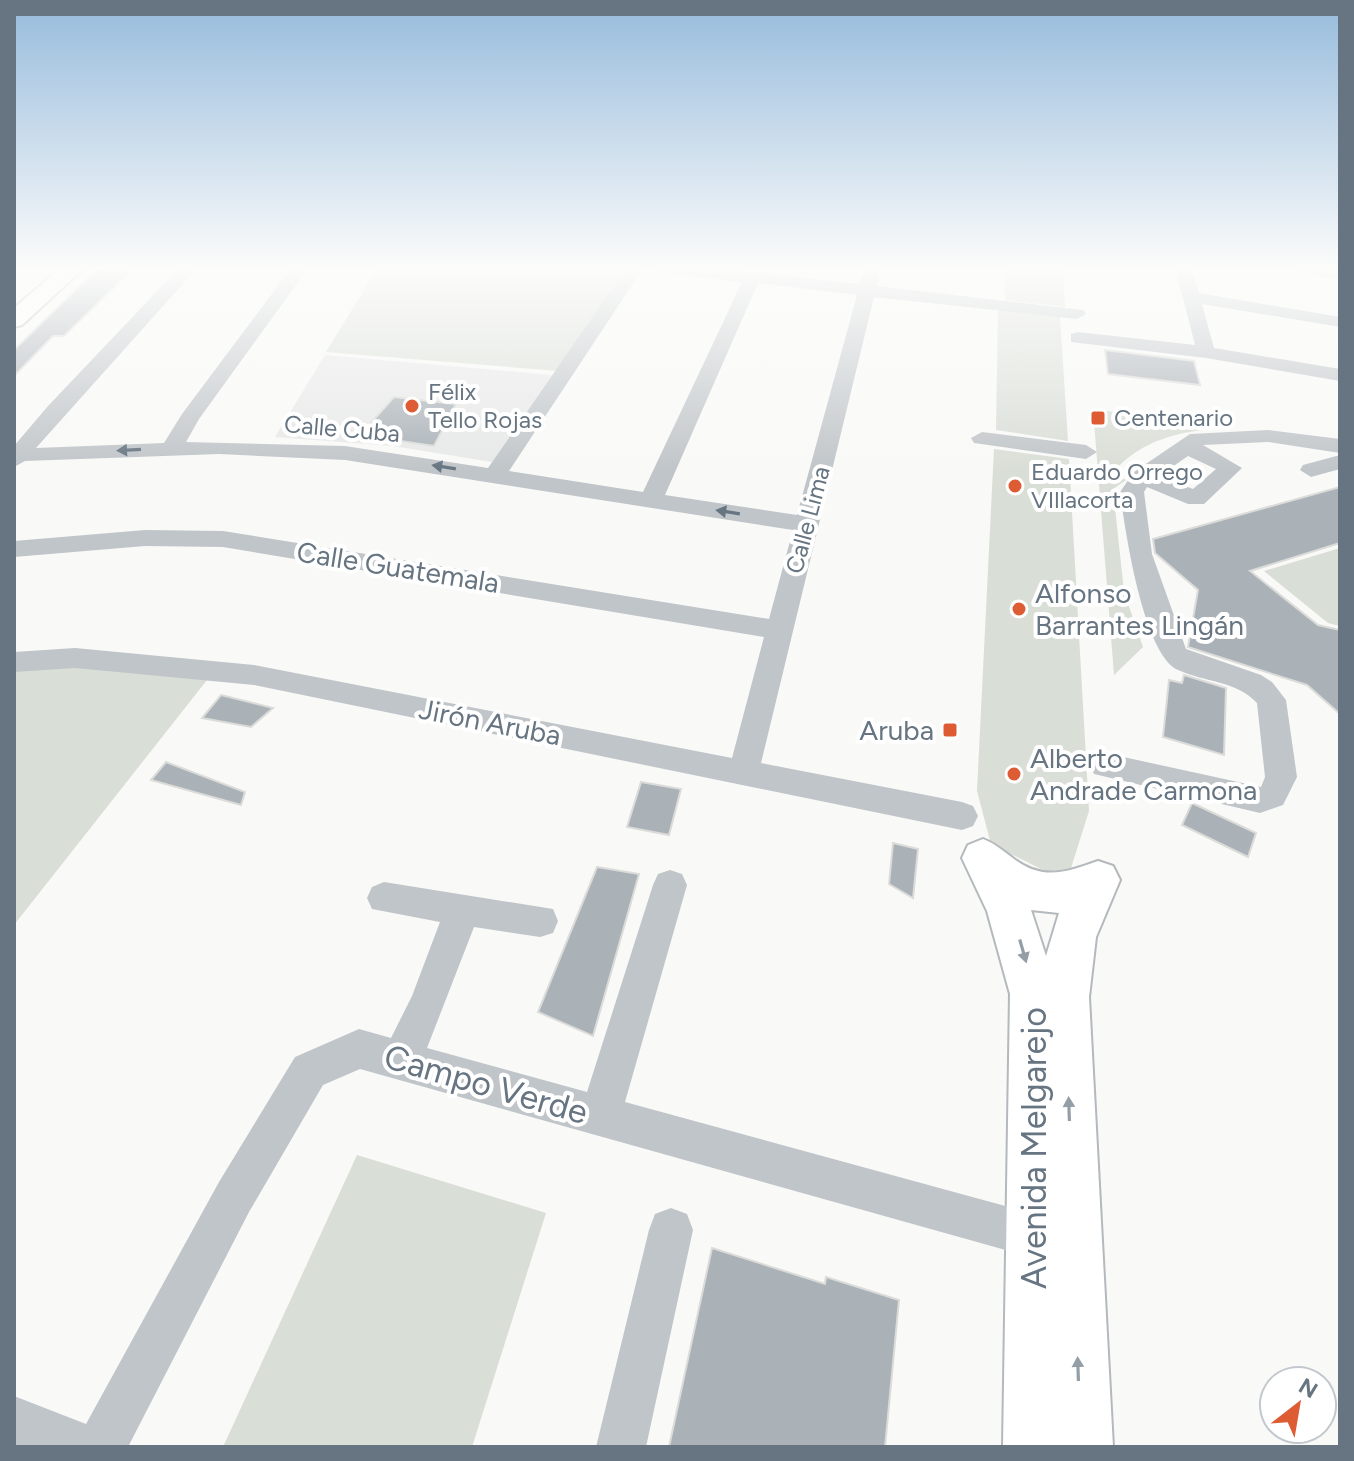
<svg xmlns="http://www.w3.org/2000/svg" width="1354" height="1461" font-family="Figtree,sans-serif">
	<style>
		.built { fill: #e7e8e8 }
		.green { fill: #d9ded6 }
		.building { fill: #aab2b8; stroke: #dbdbd9; stroke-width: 2 }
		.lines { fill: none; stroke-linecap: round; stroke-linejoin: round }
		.major-casing { stroke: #b4b9bd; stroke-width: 4 }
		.minor { fill: #c0c5c9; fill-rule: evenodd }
		.major { fill: #fff; fill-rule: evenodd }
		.oneway { fill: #667581 }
		.oneway2 { fill: #949ea7 }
		.poi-dot { fill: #dd5c34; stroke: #fff; stroke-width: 3 }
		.labels { text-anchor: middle; stroke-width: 8; stroke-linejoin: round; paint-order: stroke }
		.far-poi-label { font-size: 24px; fill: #667581; stroke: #fff; text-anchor: start }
		.far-street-label { font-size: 24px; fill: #667581; stroke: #fff }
		.street-label { font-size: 28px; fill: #667581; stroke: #fff }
		.poi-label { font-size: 28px; fill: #667581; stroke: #fff; text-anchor: start }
		.near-street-label { font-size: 34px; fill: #667581; stroke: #fff }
	</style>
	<rect width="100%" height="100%" fill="#f9f9f7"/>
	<path class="built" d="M 325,355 L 552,375 L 492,462 L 393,446 L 275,437 Z"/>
	<path class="green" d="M 378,267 L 621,267 L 625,268 L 558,371 L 326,352 Z
		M 1006,267 L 1063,267 L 1065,307 L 1005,300 Z
		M 998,309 L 1060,317 L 1068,441 L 996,430 Z
		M 1093,409 L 1225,427 C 1181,432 1141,438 1112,474 L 1126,480 L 1113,489 L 1124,592 L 1143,647 L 1114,675 Z
		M 994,449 L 1069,459 L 1089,811 L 1071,868 L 1047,872 L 991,844 L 977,791 Z
		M 1340,548 L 1340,626 L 1328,623 L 1264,571 Z
		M 71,664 L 207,680 L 14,925 L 14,670 Z
		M 357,1155 L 546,1213 L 472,1447 L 223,1447 Z"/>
	<path class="building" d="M 96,270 L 131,271 L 64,336 L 53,336 L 14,376 L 14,350 Z
		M 1105,350 L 1194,361 L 1200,385 L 1108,374 Z
		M 394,397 L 456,404 L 434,446 L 360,435 Z
		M 1340,487 L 1340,543 L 1250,571 L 1318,625 L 1340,630 L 1340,714 L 1307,685 L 1188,647 L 1198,590 L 1155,553 L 1153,539 Z
		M 1184,675 L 1226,688 L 1224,755 L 1163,737 L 1169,680 L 1182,683 Z
		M 221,695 L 273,708 L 251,727 L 202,718 Z
		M 166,762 L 245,792 L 241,805 L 151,780 Z
		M 641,782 L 681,789 L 669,835 L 627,827 Z
		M 1192,803 L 1256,833 L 1248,857 L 1182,825 Z
		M 893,843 L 918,849 L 913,898 L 889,884 Z
		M 597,867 L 639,874 L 593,1036 L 538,1012 Z
		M 712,1248 L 825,1284 L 826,1277 L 899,1300 L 885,1447 L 669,1447 Z"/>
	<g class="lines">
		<g class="major-casing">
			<path id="major" d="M 62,267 L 85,267 L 22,325 L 14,327 L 14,308 Z
				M 983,839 C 996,844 1003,851 1014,859 C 1043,881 1067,872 1098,861 L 1113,866 L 1120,880 L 1096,937 L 1089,997 L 1113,1447 L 1003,1447 L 1010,994 L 987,911 L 962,858 L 968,845 ZM 1031,910 L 1059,913 L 1046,956 Z"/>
		</g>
		<path class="minor" d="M 180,267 L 198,267 L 36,448 L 164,443 L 182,414 L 292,267 L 309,267 L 199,419 L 186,442 L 345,446 L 488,468 L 627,267 L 644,267 L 509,471 L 643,492 L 742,282 L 657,272 L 649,267 L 706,267 L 860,284 L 865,267 L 881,267 L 877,286 L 1083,310 L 1086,314 L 1077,319 L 874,297 L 761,763 L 962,802 L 973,806 L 978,816 L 973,826 L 962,830 L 254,685 L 75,668 L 14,672 L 14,652 L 75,648 L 254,665 L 732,758 L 764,637 L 223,547 L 145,546 L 14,557 L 14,541 L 145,530 L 223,531 L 769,619 L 793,530 L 345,460 L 219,454 L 25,461 L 14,467 L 14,446 L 48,406 ZM 758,283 L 857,295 L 797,515 L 665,495 Z
			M 1175,267 L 1191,267 L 1199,293 L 1340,317 L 1340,327 L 1202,304 L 1214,348 L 1340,369 L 1340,381 L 1206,358 L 1071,342 L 1071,334 L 1078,332 L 1195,345 Z
			M 1294,267 L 1340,270 L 1340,280 L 1296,271 Z
			M 1268,430 L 1340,439 L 1340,453 L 1268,442 L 1203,445 L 1242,468 L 1204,504 L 1188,504 L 1147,487 L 1144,492 L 1152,554 L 1186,649 L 1261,675 L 1272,682 L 1286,700 L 1297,777 L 1283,805 L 1260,813 L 1094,774 L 1090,765 L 1094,756 L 1105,753 L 1261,787 L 1265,777 L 1257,703 C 1237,681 1204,682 1178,670 C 1143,654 1125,530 1120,492 L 1134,472 L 1190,434 ZM 1188,456 L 1216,469 L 1193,489 L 1159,476 Z
			M 982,432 L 1086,445 L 1097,452 L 1086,459 L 974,443 L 971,438 Z
			M 1340,455 L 1340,469 L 1311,477 L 1300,470 L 1303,465 Z
			M 670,870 L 682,874 L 687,885 L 625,1102 L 1034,1214 L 1050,1220 L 1056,1236 L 1050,1252 L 1034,1258 L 360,1069 L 323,1085 L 249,1212 L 128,1447 L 14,1446 L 14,1396 L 86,1424 L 219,1182 L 295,1057 L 359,1029 L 391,1038 L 412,996 L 440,922 L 372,909 L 367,898 L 372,887 L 384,882 L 553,909 L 558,921 L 553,933 L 540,937 L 474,927 L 427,1048 L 587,1092 L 653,885 L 658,874 Z
			M 671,1208 L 687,1214 L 693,1230 L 646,1447 L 596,1447 L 649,1230 L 655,1214 Z"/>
		<use href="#major" class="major"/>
	</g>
	<defs><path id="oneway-solid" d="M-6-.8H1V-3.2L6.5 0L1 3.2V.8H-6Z" transform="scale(2)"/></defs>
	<g class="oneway">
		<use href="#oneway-solid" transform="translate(129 450) rotate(177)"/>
		<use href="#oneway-solid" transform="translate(444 467) rotate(-171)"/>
		<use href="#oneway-solid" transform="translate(728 512) rotate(-171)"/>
	</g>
	<g class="oneway2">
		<use href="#oneway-solid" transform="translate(1023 951) rotate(74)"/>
		<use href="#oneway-solid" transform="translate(1069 1109) rotate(-92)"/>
		<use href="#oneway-solid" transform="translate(1078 1369) rotate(-92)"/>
	</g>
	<linearGradient id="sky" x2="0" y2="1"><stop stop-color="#96bbdc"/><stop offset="0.57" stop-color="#fcfcfb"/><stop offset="1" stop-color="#fcfcfb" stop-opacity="0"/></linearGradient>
	<rect width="1354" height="472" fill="url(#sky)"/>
	<g class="poi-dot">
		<circle cx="412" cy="406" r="8"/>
		<rect x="1090" y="410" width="16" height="16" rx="4"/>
		<circle cx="1015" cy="486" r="8"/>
		<circle cx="1019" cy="609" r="8"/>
		<rect x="942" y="722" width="16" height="16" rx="4"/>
		<circle cx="1014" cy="774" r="8"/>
	</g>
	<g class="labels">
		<g class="far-poi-label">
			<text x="428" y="400">Félix<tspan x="428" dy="28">Tello Rojas</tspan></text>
			<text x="1114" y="426">Centenario</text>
			<text x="1031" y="480">Eduardo Orrego<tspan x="1031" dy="28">VIllacorta</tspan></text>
		</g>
		<g class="far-street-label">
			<text transform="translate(342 429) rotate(5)" y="8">Calle Cuba</text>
			<text transform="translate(808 520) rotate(-75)" y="8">Calle Lima</text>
		</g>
		<g class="street-label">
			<text transform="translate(398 567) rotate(9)" y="10">Calle Guatemala</text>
			<text transform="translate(490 722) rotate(11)" y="10">Jirón Aruba</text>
		</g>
		<g class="poi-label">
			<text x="1035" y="603">Alfonso<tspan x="1035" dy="32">Barrantes Lingán</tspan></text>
			<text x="934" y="740" text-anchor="end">Aruba</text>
			<text x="1030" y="768">Alberto<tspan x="1030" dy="32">Andrade Carmona</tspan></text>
		</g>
		<g class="near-street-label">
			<text transform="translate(486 1084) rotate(16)" y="12">Campo Verde</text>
			<text transform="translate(1034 1148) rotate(-90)" y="12">Avenida Melgarejo</text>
		</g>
	</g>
	<rect width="1354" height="1461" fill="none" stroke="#667581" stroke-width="32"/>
	<g transform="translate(1298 1405) rotate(31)"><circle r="38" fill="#ffffff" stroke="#c2c8cd" stroke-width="2"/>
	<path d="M0-6L14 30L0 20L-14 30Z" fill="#dd5c34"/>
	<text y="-12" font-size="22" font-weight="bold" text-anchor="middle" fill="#667581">N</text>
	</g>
</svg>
